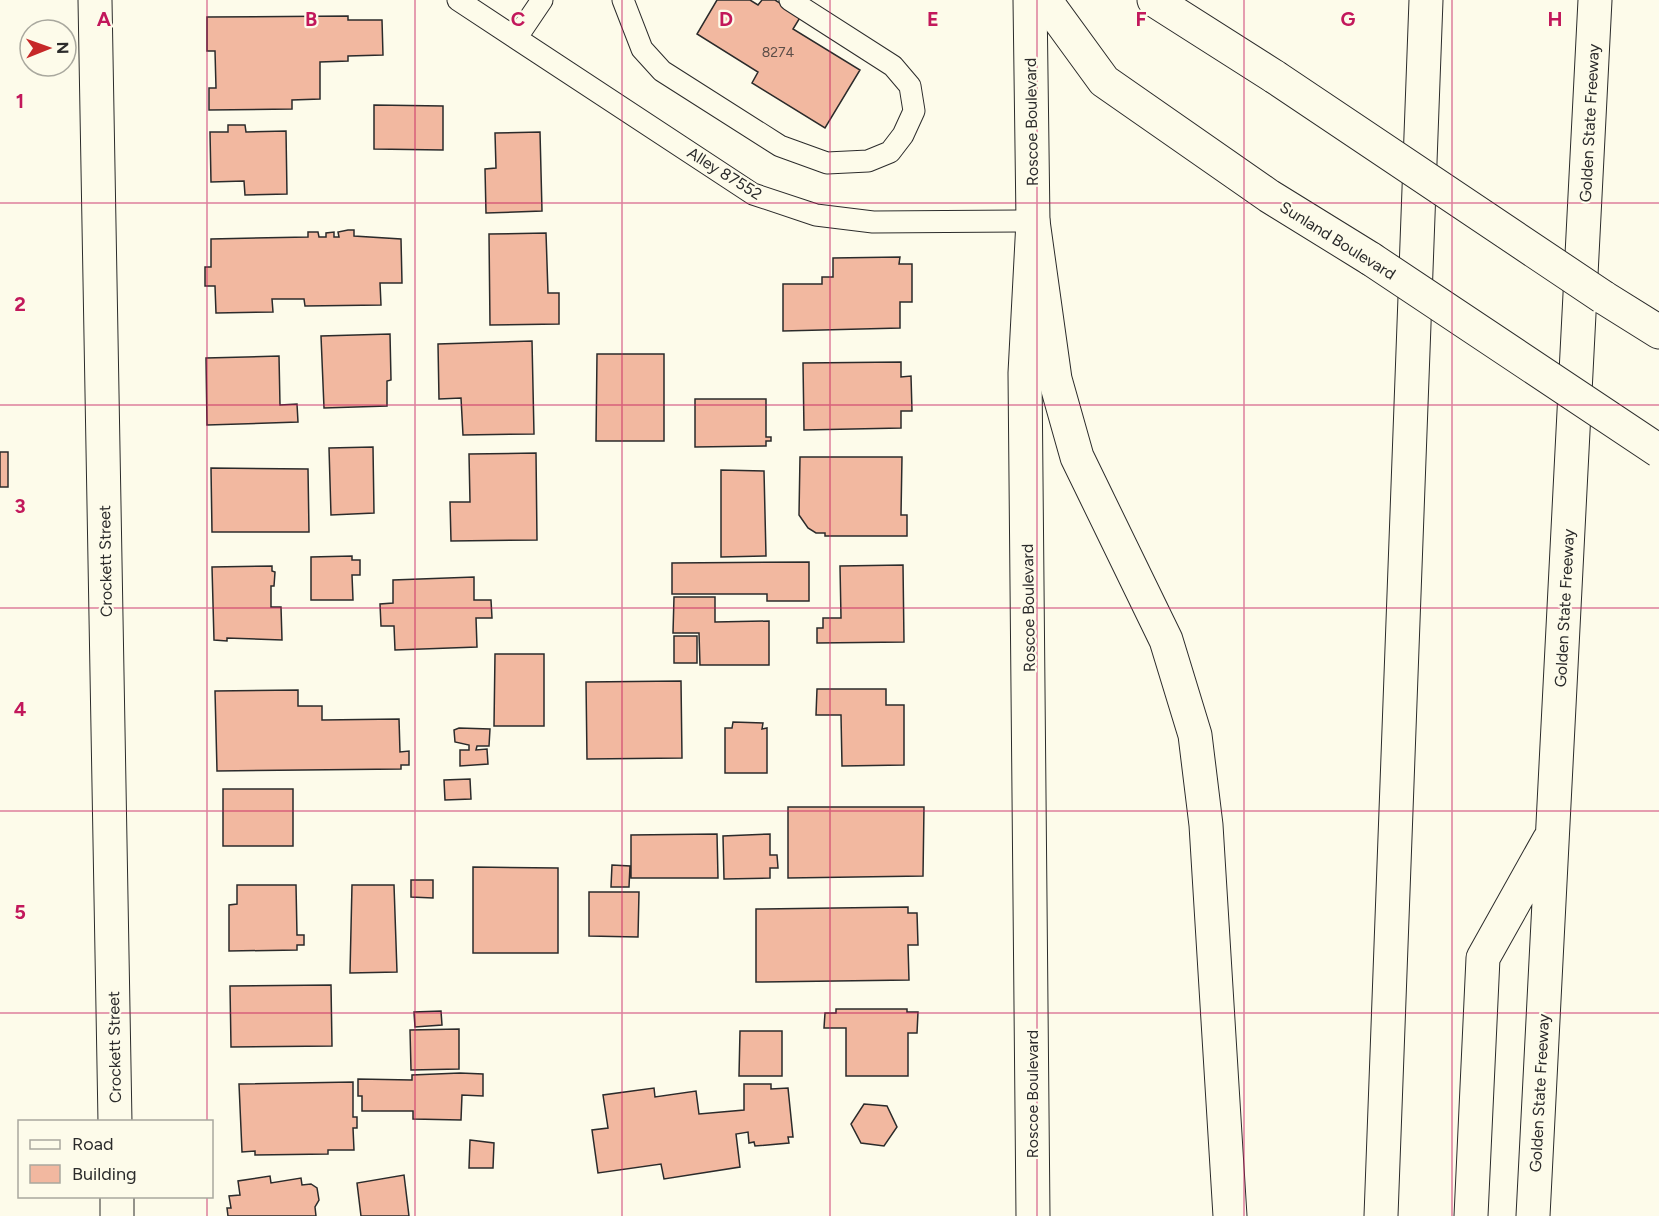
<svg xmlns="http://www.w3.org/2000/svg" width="1659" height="1216" font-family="Figtree,sans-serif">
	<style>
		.building { fill: #f2b8a0; stroke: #2b2b2b; stroke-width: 1.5 }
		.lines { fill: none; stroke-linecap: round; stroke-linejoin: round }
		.lane-casing { stroke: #2b2b2b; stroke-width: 23 }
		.street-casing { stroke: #2b2b2b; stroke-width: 35 }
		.secondary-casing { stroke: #2b2b2b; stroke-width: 35 }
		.primary-casing { stroke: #2b2b2b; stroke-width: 35 }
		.highway-casing { stroke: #2b2b2b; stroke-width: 35 }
		.lane { stroke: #fdfbea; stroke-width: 21 }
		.street { stroke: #fdfbea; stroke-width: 33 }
		.secondary { stroke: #fdfbea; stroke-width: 33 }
		.primary { stroke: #fdfbea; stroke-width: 33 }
		.highway { stroke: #fdfbea; stroke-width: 33 }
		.primary-bridge-casing { stroke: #2b2b2b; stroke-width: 35; stroke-linecap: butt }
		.primary-bridge { stroke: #fdfbea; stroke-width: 33 }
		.grid { fill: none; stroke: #c2185b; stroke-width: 1.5; stroke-opacity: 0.55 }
		.labels { text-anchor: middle; stroke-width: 4.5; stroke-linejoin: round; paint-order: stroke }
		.number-label { font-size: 14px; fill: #5d4e48 }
		.street-label { font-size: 16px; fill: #2b2b2b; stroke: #fdfbea }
		.grid-label { font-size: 20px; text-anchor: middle; font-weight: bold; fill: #c2185b; stroke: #fdfbea; stroke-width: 4.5; stroke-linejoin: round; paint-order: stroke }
	</style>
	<rect width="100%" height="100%" fill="#fdfbea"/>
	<path class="building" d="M 717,0 L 750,0 L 758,5 L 762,0 L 775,0 L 801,16 L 793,29 L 860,70 L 825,128 L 752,83 L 758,72 L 697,34 Z
		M 348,16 L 348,20 L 382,20 L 383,55 L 348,56 L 348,61 L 320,62 L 320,99 L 292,100 L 292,109 L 209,110 L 209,88 L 216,88 L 215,51 L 207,51 L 207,17 Z
		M 374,105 L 443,106 L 443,150 L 374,149 Z
		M 228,125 L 245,125 L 246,132 L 286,131 L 287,194 L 245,195 L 244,181 L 211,182 L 210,132 L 228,132 Z
		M 540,132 L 542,211 L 486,213 L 485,169 L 496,168 L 495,133 Z
		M 348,230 L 354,230 L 354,236 L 401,239 L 402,283 L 380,283 L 381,305 L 305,306 L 304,299 L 272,299 L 273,312 L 216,313 L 215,286 L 205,286 L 205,267 L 211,267 L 211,239 L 308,237 L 308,232 L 318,232 L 319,237 L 326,237 L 326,233 L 334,232 L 334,237 L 339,237 L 338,232 Z
		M 546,233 L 548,293 L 559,293 L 559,324 L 490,325 L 489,234 Z
		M 900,257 L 899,264 L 912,264 L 912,302 L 900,302 L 900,328 L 783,331 L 783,284 L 822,284 L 822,277 L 833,277 L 833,258 Z
		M 390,334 L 391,380 L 387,381 L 387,406 L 324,408 L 321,336 Z
		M 532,341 L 534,434 L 463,435 L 461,398 L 439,399 L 438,344 Z
		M 597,354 L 664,354 L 664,441 L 596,441 Z
		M 279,356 L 280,405 L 297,404 L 298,422 L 207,425 L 206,358 Z
		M 901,362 L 901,377 L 911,376 L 912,411 L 901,411 L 901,428 L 804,430 L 803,363 Z
		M 695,399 L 766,399 L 766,437 L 771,437 L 771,441 L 766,441 L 766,446 L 695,447 Z
		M 373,447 L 374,513 L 331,515 L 329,448 Z
		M 0,452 L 8,452 L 8,487 L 0,487 Z
		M 536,453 L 537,540 L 451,541 L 450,502 L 470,502 L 469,454 Z
		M 800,457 L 902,457 L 901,515 L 907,515 L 907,536 L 825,536 L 825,533 L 816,533 L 808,528 L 799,515 Z
		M 211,468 L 308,469 L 309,532 L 212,532 Z
		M 721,470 L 764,471 L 766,556 L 721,557 Z
		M 352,556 L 352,560 L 360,560 L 360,575 L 352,575 L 353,600 L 311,600 L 311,557 Z
		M 809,562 L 809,601 L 767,601 L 767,594 L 672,594 L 672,563 Z
		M 903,565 L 904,642 L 817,643 L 817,628 L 823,628 L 823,618 L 841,618 L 840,566 Z
		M 272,566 L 272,571 L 275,572 L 274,586 L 271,586 L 271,607 L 281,607 L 282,640 L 227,638 L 227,641 L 214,640 L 212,567 Z
		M 474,577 L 474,600 L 491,600 L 492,618 L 476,618 L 477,647 L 395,650 L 394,626 L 381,626 L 380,604 L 393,603 L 393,580 Z
		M 674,597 L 715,597 L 715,622 L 769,621 L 769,665 L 700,665 L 699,633 L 673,633 Z
		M 674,636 L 697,636 L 697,663 L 674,663 Z
		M 495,654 L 544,654 L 544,726 L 494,726 Z
		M 681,681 L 682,758 L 587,759 L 586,682 Z
		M 817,689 L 886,689 L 886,705 L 904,705 L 904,765 L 842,766 L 841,715 L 816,715 Z
		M 298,690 L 298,706 L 322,706 L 322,720 L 399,719 L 400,752 L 409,751 L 409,765 L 401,765 L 401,769 L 217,771 L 215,691 Z
		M 733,722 L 763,723 L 762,729 L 767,728 L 767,773 L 725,773 L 725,728 L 732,728 Z
		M 459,728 L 490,729 L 489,746 L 477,746 L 476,750 L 487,749 L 488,764 L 460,766 L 460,750 L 469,750 L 469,745 L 455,742 L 454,730 Z
		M 470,779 L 471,799 L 445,800 L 444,780 Z
		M 223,789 L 293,789 L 293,846 L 223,846 Z
		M 788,807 L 924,807 L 923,876 L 788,878 Z
		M 717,834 L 718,878 L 631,878 L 631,835 Z
		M 770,834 L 770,855 L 777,855 L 778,868 L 770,868 L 770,878 L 724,879 L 723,836 Z
		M 612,865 L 630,866 L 629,887 L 611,887 Z
		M 473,867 L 558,868 L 558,953 L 473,953 Z
		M 411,880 L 433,880 L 433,898 L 411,897 Z
		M 237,885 L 296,885 L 297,935 L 304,935 L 304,945 L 297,945 L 297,950 L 229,951 L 229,905 L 237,904 Z
		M 352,885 L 394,885 L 397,972 L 350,973 Z
		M 589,892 L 639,892 L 638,937 L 589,936 Z
		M 908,907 L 908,913 L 917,913 L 918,945 L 908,945 L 909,980 L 756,982 L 756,909 Z
		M 331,985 L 332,1046 L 231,1047 L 230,986 Z
		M 836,1009 L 907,1009 L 907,1012 L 918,1012 L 917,1033 L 908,1033 L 908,1076 L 846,1076 L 846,1028 L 824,1028 L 825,1013 L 836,1013 Z
		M 441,1011 L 442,1025 L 415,1027 L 414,1012 Z
		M 459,1029 L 459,1069 L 411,1070 L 410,1030 Z
		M 740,1031 L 782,1031 L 782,1076 L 739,1076 Z
		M 460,1073 L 483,1074 L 483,1096 L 462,1095 L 461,1120 L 413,1119 L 413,1111 L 362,1111 L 362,1096 L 358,1096 L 358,1079 L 412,1080 L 412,1075 Z
		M 353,1082 L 353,1117 L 357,1117 L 357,1128 L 353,1128 L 354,1150 L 328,1150 L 328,1154 L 255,1155 L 255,1151 L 242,1152 L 239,1084 Z
		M 744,1084 L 771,1084 L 771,1089 L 788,1088 L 793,1137 L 788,1137 L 789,1143 L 755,1146 L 754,1142 L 749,1143 L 748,1132 L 736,1134 L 740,1167 L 664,1179 L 661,1164 L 598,1173 L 592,1130 L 608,1128 L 603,1095 L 654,1088 L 655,1097 L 696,1091 L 699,1114 L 744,1110 Z
		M 864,1104 L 887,1106 L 897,1127 L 884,1146 L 861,1143 L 851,1124 Z
		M 470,1140 L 494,1143 L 493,1168 L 469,1168 Z
		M 404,1175 L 409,1216 L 361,1216 L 357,1183 Z
		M 270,1176 L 271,1183 L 301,1178 L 302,1185 L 311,1184 L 317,1188 L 319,1200 L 315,1207 L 316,1216 L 228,1216 L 227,1208 L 231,1208 L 229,1196 L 240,1195 L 238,1181 Z"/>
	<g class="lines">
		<g class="lane-casing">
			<path id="lane" d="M 458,0 L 753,194 L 816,215 L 873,222 L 1033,221
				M 623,0 L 642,49 L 662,71 L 780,146 L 827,163 L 868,161 L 890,152 L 903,135 L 914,111 L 910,86 L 893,66 L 790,0
				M 517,37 L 542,0"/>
		</g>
		<g class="street-casing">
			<path id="street" d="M 95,0 L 115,1122
				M 117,1196 L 117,1216"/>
		</g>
		<g class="secondary-casing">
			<path id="secondary" d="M 1030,0 L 1033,221 L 1025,373 L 1033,1216"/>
		</g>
		<g class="primary-casing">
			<path id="primary" d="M 1045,0 L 1104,81 L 1269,196 L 1371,259
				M 1154,0 L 1275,77
				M 1603,297 L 1659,332"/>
		</g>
		<g class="highway-casing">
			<path id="highway" d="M 1033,221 L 1055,379 L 1077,457 L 1166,640 L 1195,735 L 1206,825 L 1230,1216
				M 1381,1216 L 1426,0
				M 1471,1216 L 1483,958 L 1549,840
				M 1533,1216 L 1595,0"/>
		</g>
		<use href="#lane" class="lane"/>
		<use href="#street" class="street"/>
		<use href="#secondary" class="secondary"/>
		<use href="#primary" class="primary"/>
		<use href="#highway" class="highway"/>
		<g class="primary-bridge-casing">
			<path id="primary-bridge" d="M 1275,77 L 1603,297
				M 1371,259 L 1659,451"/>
		</g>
		<use href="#primary-bridge" class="primary-bridge"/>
	</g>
	<path class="grid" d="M 207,0 L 207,1122M 415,0 L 415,1216M 622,0 L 622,1216M 830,0 L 830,1216M 1037,0 L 1037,1216M 1244,0 L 1244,1216M 1452,0 L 1452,1216M 0,203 L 1659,203M 0,405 L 1659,405M 0,608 L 1659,608M 0,811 L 1659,811M 0,1013 L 1659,1013M 207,1196 L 207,1216"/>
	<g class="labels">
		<g class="number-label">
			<text x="778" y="57">8274</text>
		</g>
		<g class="street-label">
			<text transform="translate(1031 122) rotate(-91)" y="6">Roscoe Boulevard</text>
			<text transform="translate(1589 123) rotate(-87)" y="6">Golden State Freeway</text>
			<text transform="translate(725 173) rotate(32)" y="6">Alley 87552</text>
			<text transform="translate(1338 240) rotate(32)" y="6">Sunland Boulevard</text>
			<text transform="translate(105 561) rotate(-91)" y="6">Crockett Street</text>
			<text transform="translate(1028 608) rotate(-91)" y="6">Roscoe Boulevard</text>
			<text transform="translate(1564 608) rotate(-87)" y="6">Golden State Freeway</text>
			<text transform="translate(114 1047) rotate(-91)" y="6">Crockett Street</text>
			<text transform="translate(1539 1093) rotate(-87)" y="6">Golden State Freeway</text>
			<text transform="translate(1032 1094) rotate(-90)" y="6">Roscoe Boulevard</text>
		</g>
	</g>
	<g class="grid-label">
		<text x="104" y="26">A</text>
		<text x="311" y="26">B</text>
		<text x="518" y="26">C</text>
		<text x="726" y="26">D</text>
		<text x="933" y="26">E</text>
		<text x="1141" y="26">F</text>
		<text x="1348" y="26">G</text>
		<text x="1555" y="26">H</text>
		<text x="20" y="108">1</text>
		<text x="20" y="311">2</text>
		<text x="20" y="513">3</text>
		<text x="20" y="716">4</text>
		<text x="20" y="919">5</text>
	</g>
	<rect x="18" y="1120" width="195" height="78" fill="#fdfbea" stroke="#a9a89e" stroke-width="1.5"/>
	<rect x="30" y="1140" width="30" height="9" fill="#fdfbea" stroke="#a9a89e" stroke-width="1.5"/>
	<text x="72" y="1150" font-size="18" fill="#2b2b2b">Road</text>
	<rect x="30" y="1165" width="30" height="18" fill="#f2b8a0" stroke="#a9a89e" stroke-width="1.5"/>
	<text x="72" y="1180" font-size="18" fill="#2b2b2b">Building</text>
	<g transform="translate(48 48) rotate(89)"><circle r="28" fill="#fdfbea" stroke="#a9a89e" stroke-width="1.5"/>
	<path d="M0-4.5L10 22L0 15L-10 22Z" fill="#c62828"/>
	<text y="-9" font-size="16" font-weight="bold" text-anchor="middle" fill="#2b2b2b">N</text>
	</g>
</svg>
